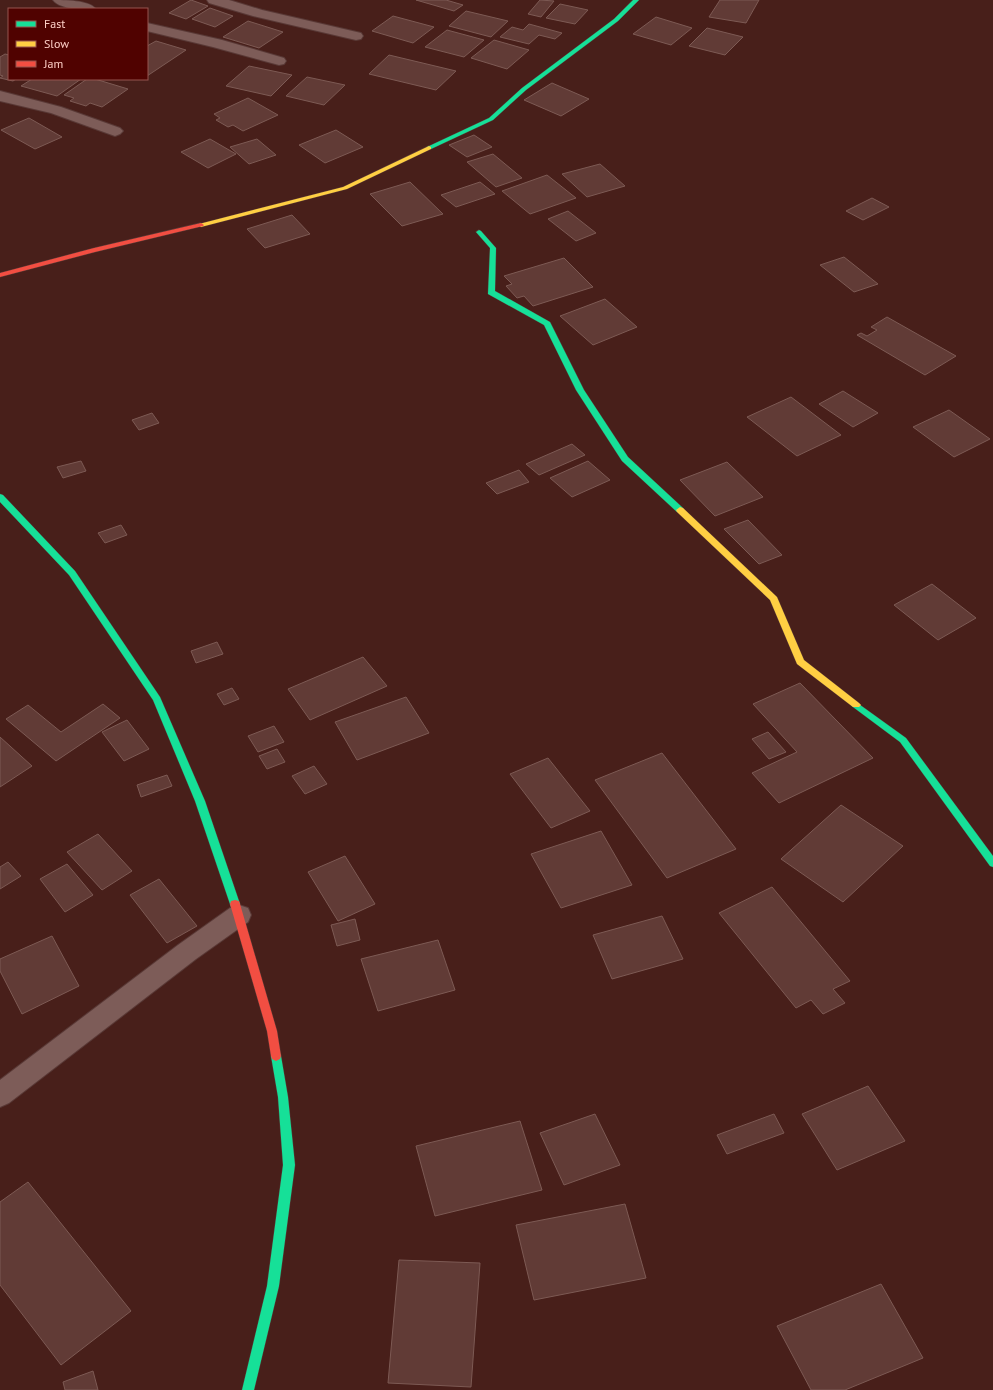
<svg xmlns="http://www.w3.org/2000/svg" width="993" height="1390" font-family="'PT Sans',sans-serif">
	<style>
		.building { fill: #613b36; stroke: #7d5a54 }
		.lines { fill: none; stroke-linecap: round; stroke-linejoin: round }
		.street-casing { stroke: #593936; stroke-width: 2 }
		.fast-casing { stroke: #593936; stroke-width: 1 }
		.slow-casing { stroke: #593936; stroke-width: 1 }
		.jam-casing { stroke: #593936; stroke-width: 1 }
		.street { fill: #7d5c58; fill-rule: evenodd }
		.fast { fill: #16e098; fill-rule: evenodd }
		.slow { fill: #ffcf43; fill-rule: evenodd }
		.jam { fill: #f24e42; fill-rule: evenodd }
	</style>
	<rect width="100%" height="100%" fill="#481f1a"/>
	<path class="building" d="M 191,0 L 208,6 L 186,19 L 169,13 Z
		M 416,0 L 446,0 L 463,5 L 454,11 Z
		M 540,0 L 554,1 L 541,17 L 528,14 Z
		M 720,0 L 759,0 L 746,23 L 709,17 Z
		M 560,4 L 588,10 L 575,24 L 546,18 Z
		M 210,8 L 233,16 L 215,27 L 192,19 Z
		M 466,11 L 508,21 L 491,37 L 449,26 Z
		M 393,16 L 434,27 L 413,43 L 372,31 Z
		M 656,17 L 692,28 L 671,45 L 633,34 Z
		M 248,21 L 283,32 L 259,48 L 223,37 Z
		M 529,24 L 562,33 L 555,39 L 539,35 L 529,44 L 500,37 L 512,27 L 523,30 Z
		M 707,28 L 743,37 L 725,55 L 689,46 Z
		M 447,30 L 484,40 L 464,57 L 425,47 Z
		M 494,40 L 529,50 L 507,69 L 471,58 Z
		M 156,41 L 186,50 L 147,76 L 147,46 Z
		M 5,54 L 9,55 L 9,79 L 16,79 L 13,81 L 0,78 L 3,76 L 0,75 L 0,57 Z
		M 389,55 L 456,71 L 436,90 L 369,74 Z
		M 249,66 L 292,75 L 271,96 L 226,86 Z
		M 307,77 L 345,85 L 324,105 L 286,96 Z
		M 32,79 L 81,79 L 57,96 L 21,86 Z
		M 87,79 L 95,79 L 128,89 L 102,107 L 90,103 L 86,106 L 70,101 L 74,98 L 64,95 Z
		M 552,83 L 589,99 L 561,116 L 524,100 Z
		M 248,98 L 278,115 L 243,131 L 233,125 L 228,127 L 216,120 L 220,118 L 214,114 Z
		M 29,118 L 62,137 L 35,149 L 1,130 Z
		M 336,130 L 363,147 L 325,163 L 299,145 Z
		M 474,135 L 492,147 L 467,157 L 449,145 Z
		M 210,139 L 236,154 L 208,168 L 181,152 Z
		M 257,139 L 276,155 L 249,164 L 230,147 Z
		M 493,154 L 522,178 L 496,187 L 467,162 Z
		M 600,164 L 625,186 L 587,197 L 562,174 Z
		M 547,175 L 576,198 L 530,214 L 502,191 Z
		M 410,182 L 443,214 L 402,226 L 370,194 Z
		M 480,182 L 495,194 L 456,207 L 441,195 Z
		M 872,198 L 889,207 L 863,220 L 846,211 Z
		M 568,211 L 596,233 L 576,241 L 548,219 Z
		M 292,215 L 310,234 L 265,248 L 247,229 Z
		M 844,257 L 878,284 L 854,292 L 820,265 Z
		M 564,258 L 593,287 L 533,306 L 524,296 L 517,298 L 506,286 L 512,284 L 504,276 Z
		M 605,299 L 637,327 L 593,345 L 560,316 Z
		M 887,317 L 956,356 L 925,375 L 857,335 L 861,333 L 867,336 L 877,330 L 871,327 Z
		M 843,391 L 878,413 L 853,427 L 819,404 Z
		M 791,397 L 841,435 L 797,456 L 747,417 Z
		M 949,410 L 990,439 L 954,457 L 913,427 Z
		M 152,413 L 159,423 L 139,430 L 132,420 Z
		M 572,444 L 585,455 L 539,475 L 526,464 Z
		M 81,461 L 86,471 L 63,478 L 57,467 Z
		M 588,461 L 610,480 L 572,497 L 550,478 Z
		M 727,462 L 763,497 L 715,516 L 680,480 Z
		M 519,470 L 529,482 L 497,494 L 486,483 Z
		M 748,520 L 782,555 L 759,564 L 724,529 Z
		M 121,525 L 127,535 L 105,543 L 98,533 Z
		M 932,584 L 976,618 L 938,640 L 894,605 Z
		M 217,642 L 223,654 L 196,663 L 191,651 Z
		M 363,657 L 387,686 L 310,720 L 288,689 Z
		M 800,683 L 873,758 L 779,803 L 752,773 L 797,752 L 753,704 Z
		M 232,688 L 239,699 L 224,705 L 217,694 Z
		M 406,697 L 429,733 L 357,760 L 335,722 Z
		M 103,704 L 120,718 L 56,761 L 6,719 L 28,705 L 61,732 Z
		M 127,720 L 149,749 L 124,761 L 102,732 Z
		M 274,726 L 284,742 L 258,752 L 248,736 Z
		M 768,732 L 786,752 L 769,759 L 752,739 Z
		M 0,737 L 32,766 L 0,787 Z
		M 277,749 L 285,762 L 267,769 L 259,756 Z
		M 662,753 L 736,849 L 667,878 L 595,780 Z
		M 548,758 L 590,811 L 551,828 L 510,774 Z
		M 314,766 L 327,784 L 305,794 L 292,776 Z
		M 167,775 L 172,786 L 141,797 L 137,785 Z
		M 841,805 L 903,846 L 843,902 L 781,859 Z
		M 601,831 L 632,885 L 561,908 L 531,854 Z
		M 98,834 L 132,871 L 102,890 L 67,852 Z
		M 345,856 L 375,904 L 338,921 L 308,872 Z
		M 8,862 L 21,876 L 0,889 L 0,867 Z
		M 67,864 L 93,895 L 65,912 L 40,879 Z
		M 159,879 L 197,926 L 167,943 L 130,895 Z
		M 772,887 L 850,981 L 833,989 L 845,1003 L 823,1014 L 811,1000 L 796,1008 L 719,913 Z
		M 662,916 L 683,959 L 612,979 L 593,935 Z
		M 355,919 L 360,940 L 337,946 L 331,925 Z
		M 52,936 L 79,986 L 22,1014 L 0,971 L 0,959 Z
		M 438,940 L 455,990 L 378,1011 L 361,959 Z
		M 868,1086 L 905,1141 L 837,1170 L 802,1114 Z
		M 595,1114 L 620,1165 L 564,1185 L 540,1133 Z
		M 774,1114 L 784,1133 L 727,1154 L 717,1135 Z
		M 520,1121 L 542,1190 L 435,1216 L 416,1146 Z
		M 28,1182 L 131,1311 L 61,1365 L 0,1285 L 0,1202 Z
		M 625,1204 L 646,1278 L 534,1300 L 516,1225 Z
		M 399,1260 L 480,1263 L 471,1387 L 388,1383 Z
		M 881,1284 L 923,1358 L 845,1390 L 811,1390 L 777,1326 Z
		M 93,1371 L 98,1390 L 65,1390 L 63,1382 Z"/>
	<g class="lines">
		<g class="street-casing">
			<path id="street" d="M 53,0 C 64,0 89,0 96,9 C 85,9 60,10 53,0 Z
				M 207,0 L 229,0 L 262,10 L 361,33 L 363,36 L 361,39 L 356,40 L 253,16 L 209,3 Z
				M 147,23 L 222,40 L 284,58 L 286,61 L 284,64 L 279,65 L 213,47 L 147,31 Z
				M 0,91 L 61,107 L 120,128 L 123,131 L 120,134 L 115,136 L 51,113 L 0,101 Z
				M 239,905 L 248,908 L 251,915 L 248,922 L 196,959 L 9,1103 L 0,1107 L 0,1080 L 178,945 L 230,908 Z"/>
		</g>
		<g class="fast-casing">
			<path id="fast" d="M 633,0 L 639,0 L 618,21 L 526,90 L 493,120 L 431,149 L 427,149 L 427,147 L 489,118 L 522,88 L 614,19 Z
				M 479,230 L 481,231 L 496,248 L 495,291 L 550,322 L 584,390 L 628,457 L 683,508 L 684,510 L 683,512 L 677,512 L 622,461 L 576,390 L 544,325 L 488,294 L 490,248 L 476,232 Z
				M 0,494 L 3,495 L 75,571 L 160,697 L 205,801 L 240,904 L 239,907 L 235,908 L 231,907 L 230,904 L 195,801 L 153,700 L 69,575 L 0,502 Z
				M 856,702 L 906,738 L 993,856 L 993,867 L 990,866 L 900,742 L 853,707 L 851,705 L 853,703 Z
				M 276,1051 L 280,1053 L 281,1056 L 288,1097 L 295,1165 L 279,1286 L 254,1390 L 242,1390 L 267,1286 L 283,1165 L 278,1097 L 271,1056 L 272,1053 Z"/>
		</g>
		<g class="slow-casing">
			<path id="slow" d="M 429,146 L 431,147 L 431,149 L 347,189 L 201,227 L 198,225 L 199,224 L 343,187 Z
				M 680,507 L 683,508 L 777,597 L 804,660 L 859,703 L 861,705 L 859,707 L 853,707 L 797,664 L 770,600 L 677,512 L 676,510 Z"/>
		</g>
		<g class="jam-casing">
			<path id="jam" d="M 201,223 L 204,225 L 203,226 L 95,252 L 0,277 L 0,273 L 94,248 Z
				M 235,900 L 239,901 L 240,904 L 277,1031 L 281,1056 L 280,1059 L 276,1061 L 272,1059 L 271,1056 L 267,1031 L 230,904 L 231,901 Z"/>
		</g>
		<use href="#street" class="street"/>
		<use href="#fast" class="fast"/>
		<use href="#slow" class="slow"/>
		<use href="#jam" class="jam"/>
	</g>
	<rect x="8" y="8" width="140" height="72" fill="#500200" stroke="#95544f"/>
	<rect x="16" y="21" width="20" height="6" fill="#16e098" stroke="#95544f"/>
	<text x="44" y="28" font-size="12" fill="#fdcec5">Fast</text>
	<rect x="16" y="41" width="20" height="6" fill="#ffcf43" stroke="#95544f"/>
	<text x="44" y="48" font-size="12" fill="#fdcec5">Slow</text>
	<rect x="16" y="61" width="20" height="6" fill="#f24e42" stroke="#95544f"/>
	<text x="44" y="68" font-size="12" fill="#fdcec5">Jam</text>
</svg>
